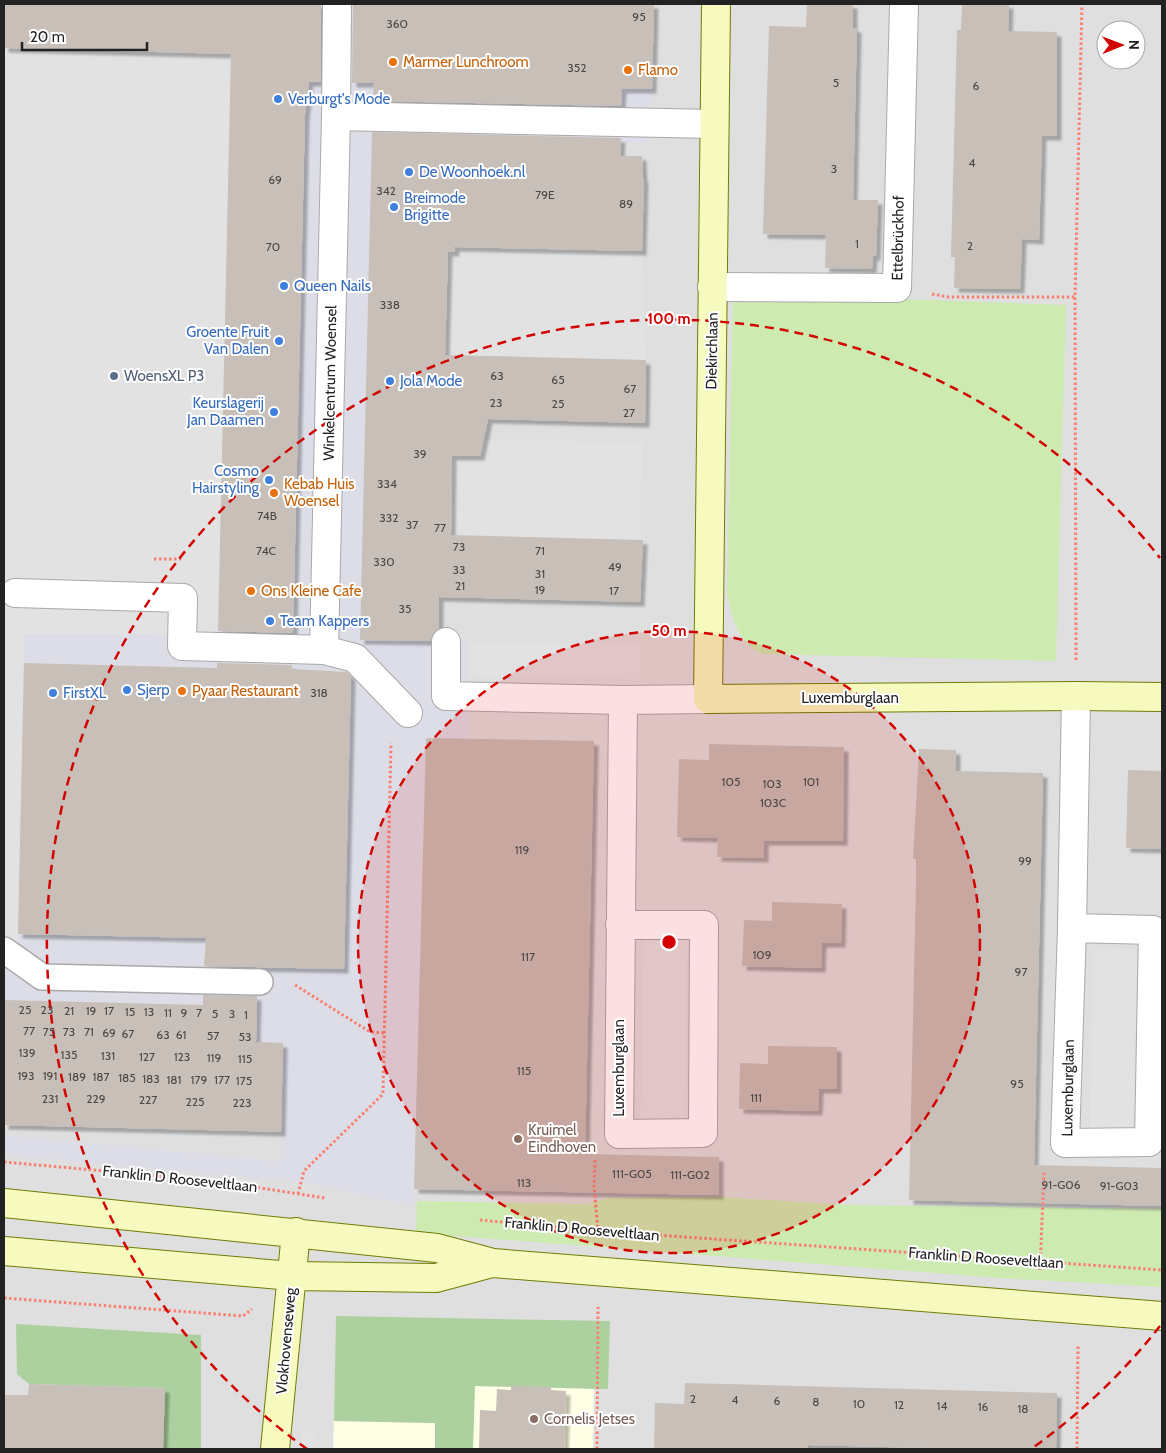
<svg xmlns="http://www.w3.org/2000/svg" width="1166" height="1453" font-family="Cabin,sans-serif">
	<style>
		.residential { fill: #e0dfdf; fill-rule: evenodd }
		.education { fill: #ffffe5 }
		.grass { fill: #cdebb0 }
		.forest { fill: #add19e }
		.parking { fill: #e2e2e2 }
		.plaza { fill: #dddde8 }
		.building { fill: #c7bfb8; filter: url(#shadow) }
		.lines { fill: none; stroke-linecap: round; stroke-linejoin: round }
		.lane-casing { stroke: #a9a9a9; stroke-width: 28 }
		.street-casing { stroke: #a9a9a9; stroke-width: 30 }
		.secondary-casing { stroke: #707d05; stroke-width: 30 }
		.path { stroke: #fa8072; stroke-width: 3; stroke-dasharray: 2.5 2.5; stroke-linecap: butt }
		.lane { stroke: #fff; stroke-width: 25 }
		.street { stroke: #fff; stroke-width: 28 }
		.secondary { stroke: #f7fabf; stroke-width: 28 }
		.ring { fill: none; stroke: #d40000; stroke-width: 2.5; stroke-dasharray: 9 6 }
		.food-dot { fill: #e8710a; stroke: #fff; stroke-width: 2 }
		.shop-dot { fill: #3f7fe0; stroke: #fff; stroke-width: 2 }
		.service-dot { fill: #5c6f8a; stroke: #fff; stroke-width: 2 }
		.education-dot { fill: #8d6e63; stroke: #fff; stroke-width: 2 }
		.labels { text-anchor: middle; stroke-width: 4; stroke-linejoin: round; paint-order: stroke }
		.number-label { font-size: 12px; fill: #4b4948 }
		.food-label { font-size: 15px; fill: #c56008; stroke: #fff; text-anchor: start }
		.shop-label { font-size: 15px; fill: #366cbe; stroke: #fff; text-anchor: start }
		.street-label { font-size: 15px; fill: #222; stroke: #fff }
		.service-label { font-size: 15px; fill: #4e5e75; stroke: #fff; text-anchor: start }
		.education-label { font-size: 15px; fill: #785e54; stroke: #fff; text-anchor: start }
		.centre { fill: #d40000; stroke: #fff; stroke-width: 2.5 }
		.ring-label { font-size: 15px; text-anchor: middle; font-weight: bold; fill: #d40000; stroke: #fff; stroke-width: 4; stroke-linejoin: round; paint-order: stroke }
	</style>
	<defs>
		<filter id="shadow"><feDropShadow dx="4.5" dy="4.5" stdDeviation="1" flood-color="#0004"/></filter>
	</defs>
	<rect width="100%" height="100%" fill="#f2efe9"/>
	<path class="residential" d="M 4,4 L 1162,4 L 1162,1449 L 4,1449 ZM 1106,30 L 1136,30 L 1136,60 L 1106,60 Z"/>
	<path class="education" d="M 474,1386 L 594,1389 L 593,1449 L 473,1449 Z
		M 334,1421 L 436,1423 L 435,1449 L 445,1449 L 333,1449 Z"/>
	<path class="grass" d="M 733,297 L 927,300 L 1066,305 L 1056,661 L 762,654 C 735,639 734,621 727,594 Z
		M 722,1197 L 850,1205 L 1162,1209 L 1162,1287 L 1000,1278 L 416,1233 L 417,1201 L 588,1204 L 608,1198 Z"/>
	<path class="forest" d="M 336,1316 L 610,1321 L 608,1389 L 475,1386 L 473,1449 L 435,1449 L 435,1423 L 334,1421 Z
		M 16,1324 L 201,1335 L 201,1449 L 163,1449 L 165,1388 L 29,1384 L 17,1374 Z"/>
	<path class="parking" d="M 4,48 L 231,54 L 219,635 L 24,634 L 17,950 L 4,950 Z
		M 447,242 L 642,251 L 646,360 L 445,355 Z
		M 452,440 L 642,442 L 640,559 L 448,554 Z
		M 468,642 L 640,644 L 640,679 L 468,676 Z
		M 643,939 L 687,940 L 685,1125 L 641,1124 Z
		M 1093,948 L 1137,949 L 1133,1130 L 1090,1131 Z
		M 302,1432 L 314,1433 L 312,1449 L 301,1449 Z"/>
	<path class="plaza" d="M 308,4 L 369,4 L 367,83 L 652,89 L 647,143 L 373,140 L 361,640 L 468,642 L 467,697 L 469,739 L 426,739 L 413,1206 L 301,1182 L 4,1155 L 4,1135 L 280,1161 L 283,1043 L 256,1042 L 257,994 L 203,993 L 203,1005 L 4,1000 L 4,959 L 17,950 L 18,934 L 210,938 L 210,965 L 344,968 L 351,671 L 24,663 L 24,634 L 218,635 L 218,625 L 293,626 Z"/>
	<path class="building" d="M 4,4 L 321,4 L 321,82 L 309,82 L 305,115 L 293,633 L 218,631 L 231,54 L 4,48 Z
		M 353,4 L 654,4 L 652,89 L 622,89 L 621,106 L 373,101 L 374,83 L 352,83 Z
		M 807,4 L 853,4 L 853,28 L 857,28 L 853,200 L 878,200 L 876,256 L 873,256 L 872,269 L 825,268 L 826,235 L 763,234 L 769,26 L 806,27 Z
		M 962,4 L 1009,4 L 1008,31 L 1057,32 L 1057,136 L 1042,136 L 1039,240 L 1022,239 L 1020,289 L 954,288 L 955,257 L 951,257 L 957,30 L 961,30 Z
		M 372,132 L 621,138 L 620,156 L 642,156 L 643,178 L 644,178 L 642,251 L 455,247 L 455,252 L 448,252 L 445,355 L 646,360 L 645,423 L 488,419 L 480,456 L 452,456 L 451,535 L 643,540 L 640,602 L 439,597 L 439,628 L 433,634 L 430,641 L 360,640 Z
		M 24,663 L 217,668 L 217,663 L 292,665 L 292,669 L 347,672 L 351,676 L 344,969 L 204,966 L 206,938 L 18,934 Z
		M 426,738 L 594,741 L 585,1154 L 719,1157 L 719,1195 L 414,1189 Z
		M 709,744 L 844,747 L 843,841 L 764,841 L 764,858 L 717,857 L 718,838 L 677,837 L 679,759 L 709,760 Z
		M 919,749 L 956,750 L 956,771 L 1043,773 L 1034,1165 L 1162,1168 L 1162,1206 L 909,1200 L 916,882 L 916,859 L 913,859 Z
		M 1128,770 L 1162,771 L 1162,849 L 1126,848 Z
		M 772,902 L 842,904 L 841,943 L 822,943 L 821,968 L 742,966 L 744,920 L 772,921 Z
		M 203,995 L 257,996 L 256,1042 L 283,1043 L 281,1132 L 4,1125 L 4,1000 L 203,1005 Z
		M 768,1046 L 837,1047 L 837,1089 L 819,1089 L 818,1111 L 739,1109 L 740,1063 L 768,1064 Z
		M 685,1383 L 1057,1393 L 1056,1449 L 965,1449 L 808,1445 L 808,1449 L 654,1449 L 655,1403 L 684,1404 Z
		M 29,1384 L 165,1388 L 163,1449 L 4,1449 L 4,1395 L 28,1395 Z
		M 511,1386 L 551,1387 L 551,1390 L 566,1391 L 564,1449 L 479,1449 L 480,1410 L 496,1411 L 497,1389 L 511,1390 Z"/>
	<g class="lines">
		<g class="lane-casing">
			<path id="lane" d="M 4,950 L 42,977 L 260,982"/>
		</g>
		<g class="street-casing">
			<path id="street" d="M 336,116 L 714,124
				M 712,287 L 897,288 L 904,4
				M 15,593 L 183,598 L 182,646 L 324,650 L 336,116 L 337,4
				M 446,642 L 446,696 L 623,700 L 708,699
				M 324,650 L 355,658 L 408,713
				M 620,925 L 704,925 L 703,1133 L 619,1134 L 623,700
				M 1072,928 L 1153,930 L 1149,1142 L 1065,1143 L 1072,928 L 1076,696"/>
		</g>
		<g class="secondary-casing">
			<path id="secondary" d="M 716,4 L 708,699 L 1076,696 L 1162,697
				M 4,1203 L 437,1248 L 493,1263 L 1162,1316
				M 4,1251 L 292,1276 L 436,1278 L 492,1263
				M 275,1449 L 296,1232"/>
		</g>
		<path class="path" d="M 932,294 L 949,297 L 1075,297
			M 154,559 L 183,559
			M 1076,660 L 1075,297 L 1082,4
			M 295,985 L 370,1032 L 385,1033
			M 595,1160 L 594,1186 L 598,1231
			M 4,1162 L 216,1181 L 325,1198
			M 298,1194 L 304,1171 L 383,1094 L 391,743
			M 480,1220 L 598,1231 L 1162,1270
			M 1040,1270 L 1044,1172
			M 4,1298 L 243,1316 L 252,1309
			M 597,1449 L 598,1307
			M 1077,1449 L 1078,1346"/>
		<use href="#lane" class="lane"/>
		<use href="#street" class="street"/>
		<use href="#secondary" class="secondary"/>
	</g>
	<circle cx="669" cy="942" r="311" fill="#d40000" fill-opacity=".12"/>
	<g class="ring">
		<circle cx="669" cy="942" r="311"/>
		<path d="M1160 1326A623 623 0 0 1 1031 1449M307 1449A623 623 0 1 1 1160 558"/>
	</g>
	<g class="food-dot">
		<circle cx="393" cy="62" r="5"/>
		<circle cx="628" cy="70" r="5"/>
		<circle cx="274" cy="493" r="5"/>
		<circle cx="251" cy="591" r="5"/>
		<circle cx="182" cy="691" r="5"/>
	</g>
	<g class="shop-dot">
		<circle cx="278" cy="99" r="5"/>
		<circle cx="409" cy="172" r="5"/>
		<circle cx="394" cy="207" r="5"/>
		<circle cx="284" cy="286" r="5"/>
		<circle cx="279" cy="341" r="5"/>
		<circle cx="390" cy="381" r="5"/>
		<circle cx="274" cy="412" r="5"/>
		<circle cx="269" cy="480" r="5"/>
		<circle cx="270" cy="621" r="5"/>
		<circle cx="127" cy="690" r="5"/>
		<circle cx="53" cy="693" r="5"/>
	</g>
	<circle class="service-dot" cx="114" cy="376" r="5"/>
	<g class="education-dot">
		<circle cx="518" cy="1139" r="5"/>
		<circle cx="534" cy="1419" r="5"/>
	</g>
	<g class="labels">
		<g class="number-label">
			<text x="639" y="21">95</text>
			<text x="397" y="28">360</text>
			<text x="577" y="72">352</text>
			<text x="836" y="87">5</text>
			<text x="976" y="90">6</text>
			<text x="972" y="167">4</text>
			<text x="834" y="173">3</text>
			<text x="275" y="184">69</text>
			<text x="386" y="195">342</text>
			<text x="545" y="199">79E</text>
			<text x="626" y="208">89</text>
			<text x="857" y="248">1</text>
			<text x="970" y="250">2</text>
			<text x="273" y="251">70</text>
			<text x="390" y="309">338</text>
			<text x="497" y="380">63</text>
			<text x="558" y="384">65</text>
			<text x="630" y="393">67</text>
			<text x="496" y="407">23</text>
			<text x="558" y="408">25</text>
			<text x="629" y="417">27</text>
			<text x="420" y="458">39</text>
			<text x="387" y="488">334</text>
			<text x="267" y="520">74B</text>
			<text x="389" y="522">332</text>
			<text x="412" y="529">37</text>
			<text x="440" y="532">77</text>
			<text x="459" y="551">73</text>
			<text x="266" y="555">74C</text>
			<text x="540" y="555">71</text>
			<text x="384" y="566">330</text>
			<text x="615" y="571">49</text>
			<text x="459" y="574">33</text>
			<text x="540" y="578">31</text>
			<text x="460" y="590">21</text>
			<text x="540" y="594">19</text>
			<text x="614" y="595">17</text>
			<text x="405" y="613">35</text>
			<text x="319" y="697">318</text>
			<text x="731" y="786">105</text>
			<text x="811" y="786">101</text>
			<text x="772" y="788">103</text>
			<text x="773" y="807">103C</text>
			<text x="522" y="854">119</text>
			<text x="1025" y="865">99</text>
			<text x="762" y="959">109</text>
			<text x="528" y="961">117</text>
			<text x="1021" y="976">97</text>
			<text x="25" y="1014">25</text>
			<text x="47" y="1014">23</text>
			<text x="69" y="1015">21</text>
			<text x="91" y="1015">19</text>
			<text x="109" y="1015">17</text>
			<text x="130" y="1016">15</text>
			<text x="149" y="1016">13</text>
			<text x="168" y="1017">11</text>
			<text x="184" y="1017">9</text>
			<text x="199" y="1017">7</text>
			<text x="215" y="1018">5</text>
			<text x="232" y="1018">3</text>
			<text x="246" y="1019">1</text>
			<text x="29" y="1035">77</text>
			<text x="49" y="1036">75</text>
			<text x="69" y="1036">73</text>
			<text x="89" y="1036">71</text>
			<text x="109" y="1037">69</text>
			<text x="128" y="1038">67</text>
			<text x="163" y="1039">63</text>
			<text x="181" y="1039">61</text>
			<text x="213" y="1040">57</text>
			<text x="245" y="1041">53</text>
			<text x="27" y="1057">139</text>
			<text x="69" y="1059">135</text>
			<text x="108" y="1060">131</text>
			<text x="147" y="1061">127</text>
			<text x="182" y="1061">123</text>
			<text x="214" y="1062">119</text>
			<text x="245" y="1063">115</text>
			<text x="524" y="1075">115</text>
			<text x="26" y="1080">193</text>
			<text x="50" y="1080">191</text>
			<text x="77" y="1081">189</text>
			<text x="101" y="1081">187</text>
			<text x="127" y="1082">185</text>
			<text x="151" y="1083">183</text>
			<text x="174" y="1084">181</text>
			<text x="199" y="1084">179</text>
			<text x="222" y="1084">177</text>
			<text x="244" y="1085">175</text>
			<text x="1017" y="1088">95</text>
			<text x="756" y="1102">111</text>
			<text x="50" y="1103">231</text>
			<text x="96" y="1103">229</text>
			<text x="148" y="1104">227</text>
			<text x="195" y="1106">225</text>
			<text x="242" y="1107">223</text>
			<text x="632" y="1178">111-G05</text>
			<text x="690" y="1179">111-G02</text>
			<text x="524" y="1187">113</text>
			<text x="1061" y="1189">91-G06</text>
			<text x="1119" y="1190">91-G03</text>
			<text x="693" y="1403">2</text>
			<text x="735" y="1404">4</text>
			<text x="777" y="1405">6</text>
			<text x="816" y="1406">8</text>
			<text x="859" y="1408">10</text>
			<text x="899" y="1409">12</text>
			<text x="942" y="1410">14</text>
			<text x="983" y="1411">16</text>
			<text x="1023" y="1413">18</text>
		</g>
		<g class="food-label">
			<text x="403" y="67">Marmer Lunchroom</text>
			<text x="638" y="75">Flamo</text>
			<text x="284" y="489">Kebab Huis<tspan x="284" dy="17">Woensel</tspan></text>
			<text x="261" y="596">Ons Kleine Cafe</text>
			<text x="192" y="696">Pyaar Restaurant</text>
		</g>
		<g class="shop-label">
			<text x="288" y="104">Verburgt's Mode</text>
			<text x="419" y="177">De Woonhoek.nl</text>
			<text x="404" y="203">Breimode<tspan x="404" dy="17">Brigitte</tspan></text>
			<text x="294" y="291">Queen Nails</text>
			<text x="269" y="337" text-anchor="end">Groente Fruit<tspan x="269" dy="17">Van Dalen</tspan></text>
			<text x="400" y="386">Jola Mode</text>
			<text x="264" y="408" text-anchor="end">Keurslagerij<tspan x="264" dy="17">Jan Daamen</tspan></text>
			<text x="259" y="476" text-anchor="end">Cosmo<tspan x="259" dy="17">Hairstyling</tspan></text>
			<text x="280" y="626">Team Kappers</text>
			<text x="137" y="695">Sjerp</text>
			<text x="63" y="698">FirstXL</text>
		</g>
		<g class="street-label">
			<text transform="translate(898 238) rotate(-89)" y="5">Ettelbrückhof</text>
			<text transform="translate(712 351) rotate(-89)" y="5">Diekirchlaan</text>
			<text transform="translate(330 383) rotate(-89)" y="5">Winkelcentrum Woensel</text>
			<text x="850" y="703">Luxemburglaan</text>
			<text transform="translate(619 1068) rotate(-90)" y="5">Luxemburglaan</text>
			<text transform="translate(1068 1088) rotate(-89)" y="5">Luxemburglaan</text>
			<text transform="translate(180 1179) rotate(6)" y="5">Franklin D Rooseveltlaan</text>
			<text transform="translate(582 1229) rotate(5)" y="5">Franklin D Rooseveltlaan</text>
			<text transform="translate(986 1258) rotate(4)" y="5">Franklin D Rooseveltlaan</text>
			<text transform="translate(286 1341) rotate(-85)" y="5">Vlokhovenseweg</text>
		</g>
		<g class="service-label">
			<text x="124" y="381">WoensXL P3</text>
		</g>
		<g class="education-label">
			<text x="528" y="1135">Kruimel<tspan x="528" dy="17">Eindhoven</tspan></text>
			<text x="544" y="1424">Cornelis Jetses</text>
		</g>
	</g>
	<circle cx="669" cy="942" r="8" class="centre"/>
	<g class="ring-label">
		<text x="669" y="324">100 m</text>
		<text x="669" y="636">50 m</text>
	</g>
	<rect width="1166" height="1453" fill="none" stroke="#222222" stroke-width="10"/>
	<g transform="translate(1121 45) rotate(89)"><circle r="24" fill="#ffffff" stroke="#a7a7a7"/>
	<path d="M0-4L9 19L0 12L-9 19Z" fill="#d40000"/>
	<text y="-8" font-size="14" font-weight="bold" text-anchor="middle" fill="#222222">N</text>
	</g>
	<path d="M22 42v8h125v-8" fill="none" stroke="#222222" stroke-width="2.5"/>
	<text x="30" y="42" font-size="15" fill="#222222" stroke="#ffffff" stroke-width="4" paint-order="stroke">20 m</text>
</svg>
